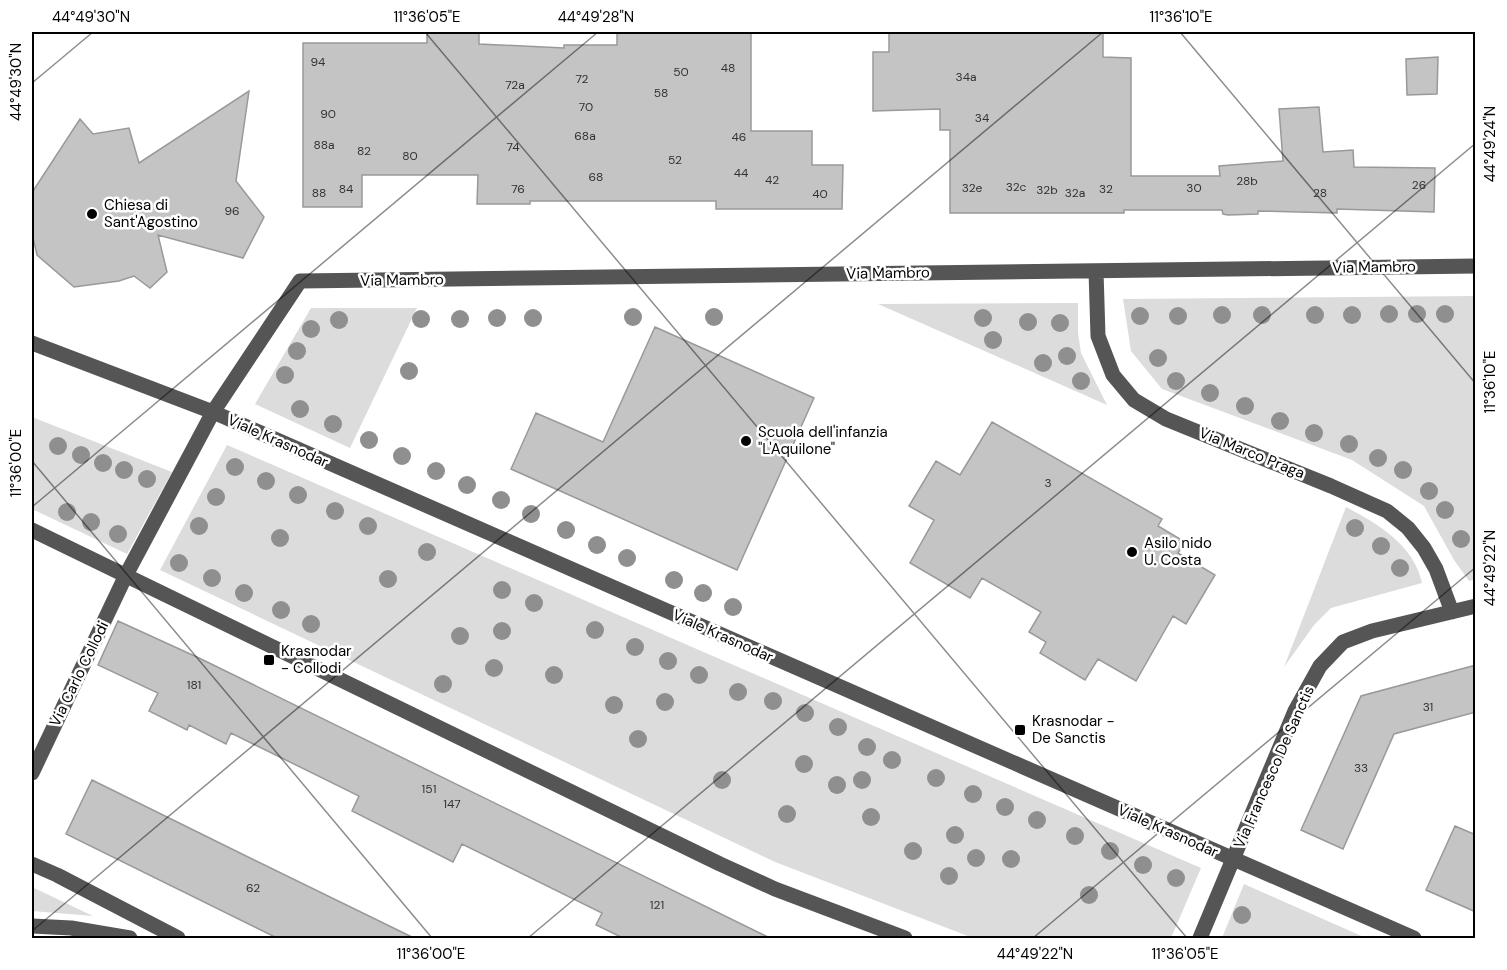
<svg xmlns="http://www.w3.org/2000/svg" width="1507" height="970" font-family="'DM Sans',sans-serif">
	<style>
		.green { fill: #dcdcdc }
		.building { fill: #c4c4c4; stroke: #999; stroke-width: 1.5 }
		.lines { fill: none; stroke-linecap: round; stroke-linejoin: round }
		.minor { stroke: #555; stroke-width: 15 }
		.tree { fill: #8f8f8f }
		.ticks { fill: none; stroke: #000; stroke-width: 1.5; stroke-opacity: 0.45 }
		.poi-dot { fill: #000; stroke: #fff; stroke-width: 2 }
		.labels { text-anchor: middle; stroke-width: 5; stroke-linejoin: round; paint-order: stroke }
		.number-label { font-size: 12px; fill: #313131 }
		.poi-label { font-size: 15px; fill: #000; stroke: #fff; text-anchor: start }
		.street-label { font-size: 15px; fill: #000; stroke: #fff }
		.neatline { fill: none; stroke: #000; stroke-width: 2 }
		.ticks-label { font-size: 15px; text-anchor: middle; fill: #000 }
	</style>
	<rect width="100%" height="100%" fill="#fff"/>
	<path class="green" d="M 1475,296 L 1476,579 L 1469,581 L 1454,560 L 1424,506 L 1352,460 L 1162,389 L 1131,351 L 1123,299 Z
		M 1078,303 L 1078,333 L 1081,353 L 1107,405 L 878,304 Z
		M 311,308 L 417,308 L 350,448 L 255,404 Z
		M 32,417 L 172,472 L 127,554 L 32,509 Z
		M 227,445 L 1201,868 L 1171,938 L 973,938 L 775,862 L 160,570 Z
		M 1346,507 C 1378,524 1414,545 1422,583 L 1331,608 L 1314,625 L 1284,667 Z
		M 1244,884 L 1366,938 L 1222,938 Z
		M 32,887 L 93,916 L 32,911 Z"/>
	<path class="building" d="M 427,32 L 479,32 L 479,44 L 564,48 L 564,45 L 617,45 L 617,32 L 751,32 L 751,131 L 812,131 L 812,165 L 843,165 L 842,209 L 716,209 L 716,201 L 530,201 L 530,204 L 477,204 L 478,175 L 362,175 L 362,207 L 303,207 L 303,43 L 427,43 Z
		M 889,32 L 1103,32 L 1103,57 L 1131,58 L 1131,176 L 1220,176 L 1219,166 L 1283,161 L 1279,109 L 1319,107 L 1323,152 L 1353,150 L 1354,167 L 1435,168 L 1434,212 L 1337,209 L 1337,213 L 1258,211 L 1258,214 L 1228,215 L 1223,214 L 1222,210 L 1124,210 L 1124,213 L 950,213 L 950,130 L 940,130 L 940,109 L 873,111 L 873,52 L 889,52 Z
		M 1438,57 L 1437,94 L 1407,95 L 1406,59 Z
		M 249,91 L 236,181 L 264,217 L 243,258 L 158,235 L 167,272 L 150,288 L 134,276 L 119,281 L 74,287 L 37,255 L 32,233 L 33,191 L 80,119 L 93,134 L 129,128 L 139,163 Z
		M 655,327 L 814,398 L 737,570 L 511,469 L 536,413 L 603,442 Z
		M 992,422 L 1162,519 L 1158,526 L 1185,542 L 1178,553 L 1215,575 L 1186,624 L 1173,616 L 1136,681 L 1098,659 L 1085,680 L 1040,653 L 1046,642 L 1029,632 L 1041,612 L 982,578 L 970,598 L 910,563 L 934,520 L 909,506 L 936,461 L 960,475 Z
		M 118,621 L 199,658 L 772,939 L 625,939 L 596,925 L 602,913 L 462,844 L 453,862 L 352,811 L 359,796 L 231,733 L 226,744 L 189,725 L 187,730 L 149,711 L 158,693 L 98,665 Z
		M 1476,665 L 1476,712 L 1394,734 L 1343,849 L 1301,830 L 1361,696 Z
		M 92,780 L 240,853 L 416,939 L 279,939 L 66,834 Z
		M 1455,826 L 1476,835 L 1476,912 L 1426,890 Z"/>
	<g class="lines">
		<path class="minor" d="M 1096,271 L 1098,336 L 1113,375 L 1134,400 L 1166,419 L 1331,486 L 1387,511 L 1408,528 L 1424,548 L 1436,569 L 1452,612
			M 32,343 L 213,412 L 1414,938
			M 32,530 L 720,864 L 775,889 L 905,938
			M 32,773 L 126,575 L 213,412 L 300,281 L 1476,266
			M 32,864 L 57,875 L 178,938
			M 32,926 L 71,928 L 130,938
			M 1200,938 L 1295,711 L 1320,666 L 1343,642 L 1372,631 L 1476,606"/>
	</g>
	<g class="tree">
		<circle cx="1389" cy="314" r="9"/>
		<circle cx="1417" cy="314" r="9"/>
		<circle cx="1445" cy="314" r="9"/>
		<circle cx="1222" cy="315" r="9"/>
		<circle cx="1262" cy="315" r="9"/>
		<circle cx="1315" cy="315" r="9"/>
		<circle cx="1352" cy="315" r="9"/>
		<circle cx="1140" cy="316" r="9"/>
		<circle cx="1178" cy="316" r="9"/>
		<circle cx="633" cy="317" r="9"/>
		<circle cx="714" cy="317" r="9"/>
		<circle cx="497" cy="318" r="9"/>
		<circle cx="533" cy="318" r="9"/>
		<circle cx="983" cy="318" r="9"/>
		<circle cx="421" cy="319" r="9"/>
		<circle cx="460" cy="319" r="9"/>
		<circle cx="339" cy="320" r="9"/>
		<circle cx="1028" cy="322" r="9"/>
		<circle cx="1060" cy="323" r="9"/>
		<circle cx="311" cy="329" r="9"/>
		<circle cx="993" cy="340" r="9"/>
		<circle cx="297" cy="351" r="9"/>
		<circle cx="1067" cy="356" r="9"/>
		<circle cx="1158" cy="358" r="9"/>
		<circle cx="1043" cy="363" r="9"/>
		<circle cx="409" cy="371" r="9"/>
		<circle cx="285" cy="375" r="9"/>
		<circle cx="1081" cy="381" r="9"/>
		<circle cx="1176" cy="381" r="9"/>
		<circle cx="1210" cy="393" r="9"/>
		<circle cx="1245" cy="406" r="9"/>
		<circle cx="300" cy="409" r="9"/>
		<circle cx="1280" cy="421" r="9"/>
		<circle cx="333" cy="424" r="9"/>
		<circle cx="1314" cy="433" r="9"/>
		<circle cx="369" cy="440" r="9"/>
		<circle cx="1349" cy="444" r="9"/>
		<circle cx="58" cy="446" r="9"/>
		<circle cx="81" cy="455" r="9"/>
		<circle cx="402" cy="456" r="9"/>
		<circle cx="1378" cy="458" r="9"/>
		<circle cx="103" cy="463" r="9"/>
		<circle cx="235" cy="467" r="9"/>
		<circle cx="124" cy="470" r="9"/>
		<circle cx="1403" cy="470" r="9"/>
		<circle cx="436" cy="471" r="9"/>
		<circle cx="147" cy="479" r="9"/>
		<circle cx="266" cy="481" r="9"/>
		<circle cx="467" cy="485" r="9"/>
		<circle cx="1429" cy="491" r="9"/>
		<circle cx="298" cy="495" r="9"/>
		<circle cx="216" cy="497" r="9"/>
		<circle cx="501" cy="500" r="9"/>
		<circle cx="1445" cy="510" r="9"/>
		<circle cx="335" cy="511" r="9"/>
		<circle cx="67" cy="512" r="9"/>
		<circle cx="531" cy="514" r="9"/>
		<circle cx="91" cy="522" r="9"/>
		<circle cx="199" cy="526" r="9"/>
		<circle cx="368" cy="526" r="9"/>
		<circle cx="1355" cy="528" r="9"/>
		<circle cx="566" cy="530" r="9"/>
		<circle cx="118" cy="534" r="9"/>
		<circle cx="280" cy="538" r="9"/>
		<circle cx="1461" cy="539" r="9"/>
		<circle cx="597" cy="545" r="9"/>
		<circle cx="1381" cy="546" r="9"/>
		<circle cx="427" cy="552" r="9"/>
		<circle cx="627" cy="558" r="9"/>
		<circle cx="179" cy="563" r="9"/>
		<circle cx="1400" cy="568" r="9"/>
		<circle cx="212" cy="578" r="9"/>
		<circle cx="388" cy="579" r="9"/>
		<circle cx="674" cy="580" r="9"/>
		<circle cx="502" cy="590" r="9"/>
		<circle cx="244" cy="593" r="9"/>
		<circle cx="703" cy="593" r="9"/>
		<circle cx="534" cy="603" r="9"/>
		<circle cx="733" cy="607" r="9"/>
		<circle cx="281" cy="610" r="9"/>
		<circle cx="311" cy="624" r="9"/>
		<circle cx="595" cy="630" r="9"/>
		<circle cx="502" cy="631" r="9"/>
		<circle cx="460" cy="636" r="9"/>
		<circle cx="635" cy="647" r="9"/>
		<circle cx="668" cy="661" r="9"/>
		<circle cx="494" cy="668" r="9"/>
		<circle cx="554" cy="675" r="9"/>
		<circle cx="699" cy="675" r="9"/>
		<circle cx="443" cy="684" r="9"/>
		<circle cx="738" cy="692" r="9"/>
		<circle cx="773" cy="701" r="9"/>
		<circle cx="665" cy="702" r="9"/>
		<circle cx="614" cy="705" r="9"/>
		<circle cx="805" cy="713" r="9"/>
		<circle cx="838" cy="727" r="9"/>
		<circle cx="638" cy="739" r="9"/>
		<circle cx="867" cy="747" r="9"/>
		<circle cx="892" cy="760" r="9"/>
		<circle cx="804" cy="764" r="9"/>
		<circle cx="936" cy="778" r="9"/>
		<circle cx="722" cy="780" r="9"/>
		<circle cx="862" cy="780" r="9"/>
		<circle cx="837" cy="785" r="9"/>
		<circle cx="973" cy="794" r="9"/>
		<circle cx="1005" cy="807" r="9"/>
		<circle cx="787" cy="814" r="9"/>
		<circle cx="871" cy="817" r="9"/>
		<circle cx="1037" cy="820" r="9"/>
		<circle cx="955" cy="835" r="9"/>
		<circle cx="1075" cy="836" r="9"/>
		<circle cx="913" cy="851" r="9"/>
		<circle cx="1110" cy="851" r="9"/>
		<circle cx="976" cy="858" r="9"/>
		<circle cx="1011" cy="859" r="9"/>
		<circle cx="1143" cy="865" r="9"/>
		<circle cx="949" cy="876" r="9"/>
		<circle cx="1176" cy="878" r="9"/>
		<circle cx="1089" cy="895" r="9"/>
		<circle cx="1242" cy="915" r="9"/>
	</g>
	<path class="ticks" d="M 425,32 L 1187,938M 1180,32 L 1476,384M 32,83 L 93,32M 32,461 L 432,938M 32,507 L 598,32M 32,931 L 1103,32M 528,938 L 1476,143M 1033,938 L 1476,567"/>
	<g class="poi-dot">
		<circle cx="92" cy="214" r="6"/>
		<circle cx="746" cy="441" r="6"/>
		<circle cx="1132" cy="552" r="6"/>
		<rect x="263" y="654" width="12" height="12" rx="3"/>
		<rect x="1014" y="724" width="12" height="12" rx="3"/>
	</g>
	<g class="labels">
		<g class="number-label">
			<text x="318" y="66">94</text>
			<text x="728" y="72">48</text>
			<text x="681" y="76">50</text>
			<text x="966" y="81">34a</text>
			<text x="582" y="83">72</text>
			<text x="515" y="89">72a</text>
			<text x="661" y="97">58</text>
			<text x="586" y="111">70</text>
			<text x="328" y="118">90</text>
			<text x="982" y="122">34</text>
			<text x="585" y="140">68a</text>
			<text x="739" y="141">46</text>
			<text x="324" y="149">88a</text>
			<text x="513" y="151">74</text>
			<text x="364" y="155">82</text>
			<text x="410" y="160">80</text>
			<text x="675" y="164">52</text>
			<text x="741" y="177">44</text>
			<text x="596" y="181">68</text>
			<text x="772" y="184">42</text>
			<text x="1247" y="185">28b</text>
			<text x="1419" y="189">26</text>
			<text x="1016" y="191">32c</text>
			<text x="972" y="192">32e</text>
			<text x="1194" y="192">30</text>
			<text x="346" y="193">84</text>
			<text x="518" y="193">76</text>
			<text x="1106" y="193">32</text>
			<text x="1047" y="194">32b</text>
			<text x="319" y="197">88</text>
			<text x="1075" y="197">32a</text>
			<text x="1320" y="197">28</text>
			<text x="820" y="198">40</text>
			<text x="232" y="215">96</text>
			<text x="1048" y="487">3</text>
			<text x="194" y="689">181</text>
			<text x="1428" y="711">31</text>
			<text x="1361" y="772">33</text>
			<text x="429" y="793">151</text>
			<text x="452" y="808">147</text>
			<text x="253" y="892">62</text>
			<text x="657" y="909">121</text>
		</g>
		<g class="poi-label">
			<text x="104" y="210">Chiesa di<tspan x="104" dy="17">Sant'Agostino</tspan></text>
			<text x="758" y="437">Scuola dell'infanzia<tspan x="758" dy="17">"L'Aquilone"</tspan></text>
			<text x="1144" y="548">Asilo nido<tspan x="1144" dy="17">U. Costa</tspan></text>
			<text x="281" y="656">Krasnodar<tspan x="281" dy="17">- Collodi</tspan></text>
			<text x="1032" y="726">Krasnodar -<tspan x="1032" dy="17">De Sanctis</tspan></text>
		</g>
		<g class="street-label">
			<text transform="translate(1374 267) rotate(-1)" y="5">Via Mambro</text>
			<text transform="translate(888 273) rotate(-1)" y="5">Via Mambro</text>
			<text transform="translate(402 280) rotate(-1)" y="5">Via Mambro</text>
			<text transform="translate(278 441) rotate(24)" y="5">Viale Krasnodar</text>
			<text transform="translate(1252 453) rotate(22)" y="5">Via Marco Praga</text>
			<text transform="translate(723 636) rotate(24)" y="5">Viale Krasnodar</text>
			<text transform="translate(79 674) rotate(-64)" y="5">Via Carlo Collodi</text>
			<text transform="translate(1274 767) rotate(-66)" y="5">Via Francesco De Sanctis</text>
			<text transform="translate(1168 831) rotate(24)" y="5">Viale Krasnodar</text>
		</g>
	</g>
	<rect width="1507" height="970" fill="none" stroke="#ffffff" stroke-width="66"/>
	<rect x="33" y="33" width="1441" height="904" class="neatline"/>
	<g class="ticks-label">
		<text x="91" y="22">44°49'30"N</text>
		<text x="427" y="22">11°36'05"E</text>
		<text x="596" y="22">44°49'28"N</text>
		<text x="1181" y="22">11°36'10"E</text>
		<text transform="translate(16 82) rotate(-90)" y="5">44°49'30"N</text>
		<text transform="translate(1490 144) rotate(-90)" y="5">44°49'24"N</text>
		<text transform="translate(1490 382) rotate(-90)" y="5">11°36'10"E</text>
		<text transform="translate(16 463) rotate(-90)" y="5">11°36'00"E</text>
		<text transform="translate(1490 568) rotate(-90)" y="5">44°49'22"N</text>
		<text x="431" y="959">11°36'00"E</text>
		<text x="1035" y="959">44°49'22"N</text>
		<text x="1185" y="959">11°36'05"E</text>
	</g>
</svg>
